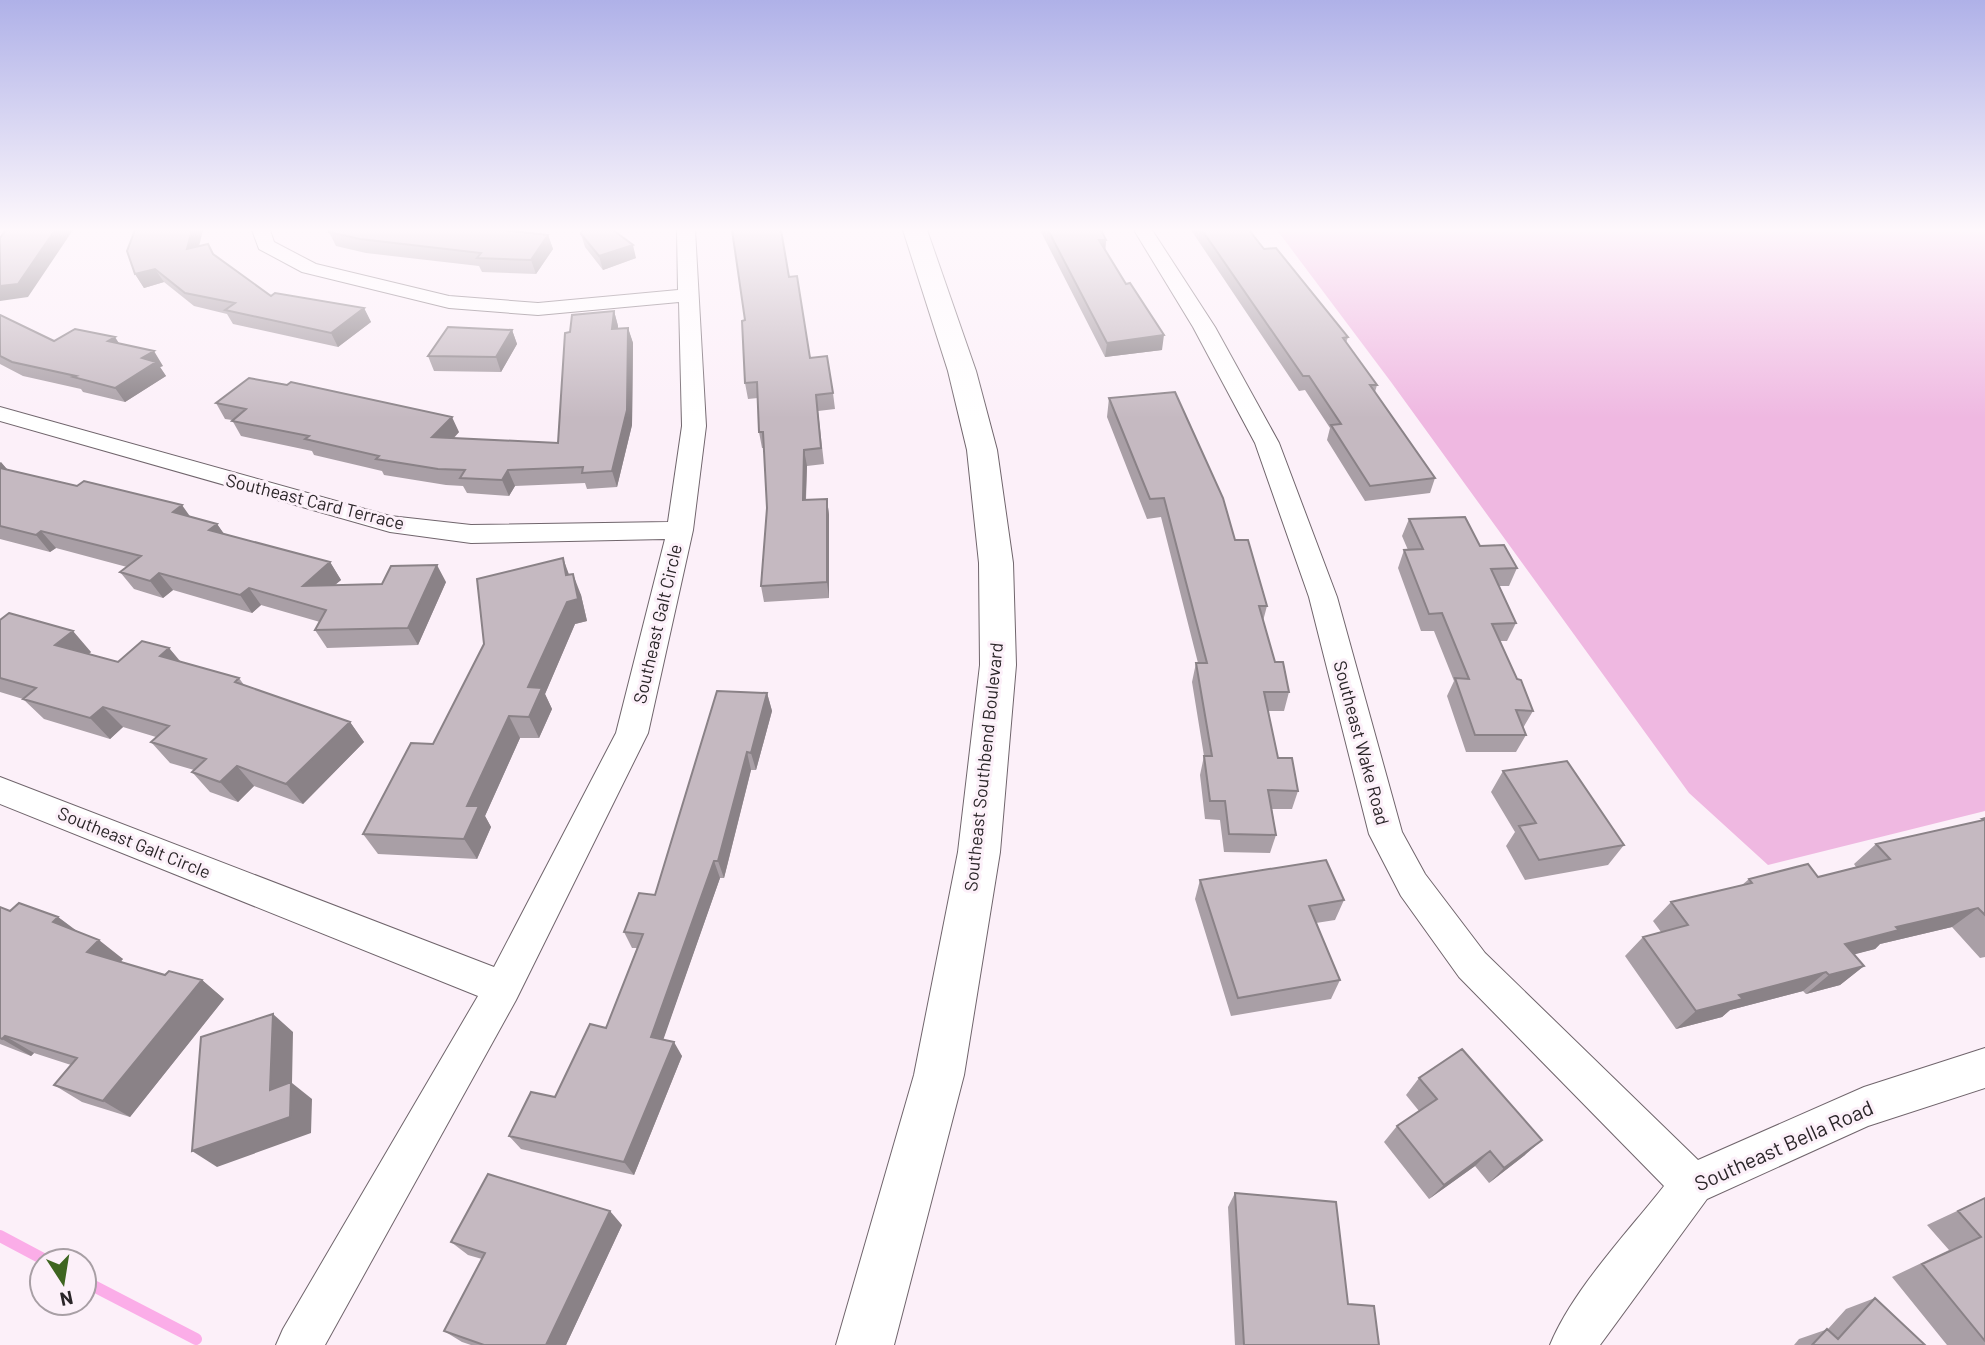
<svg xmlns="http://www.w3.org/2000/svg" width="1985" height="1345" font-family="Barlow,sans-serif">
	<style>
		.green { fill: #efb8e1 }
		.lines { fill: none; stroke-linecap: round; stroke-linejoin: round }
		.stream { stroke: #fbade8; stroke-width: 12 }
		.minor-casing { stroke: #70656c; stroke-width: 2 }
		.tertiary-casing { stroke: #70656c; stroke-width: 2 }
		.minor { fill: #fff; fill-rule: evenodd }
		.tertiary { fill: #fff; fill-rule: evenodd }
		.wall { fill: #a99fa6 }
		.shaded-wall { fill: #8a8287 }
		.building { fill: #c5b9c1; stroke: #8a8287; stroke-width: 2 }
		.labels { text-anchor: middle; stroke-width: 6; stroke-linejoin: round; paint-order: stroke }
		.street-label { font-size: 18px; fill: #2a2528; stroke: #fcf0f9 }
		.near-street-label { font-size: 21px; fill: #2a2528; stroke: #fcf0f9 }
	</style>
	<rect width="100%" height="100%" fill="#fcf0f9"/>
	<path class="green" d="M 1277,230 L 1985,230 L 1985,811 L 1768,865 L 1689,793 L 1391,382 Z"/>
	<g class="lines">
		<path class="stream" d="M 0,1236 L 47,1261
			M 84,1281 L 196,1339"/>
		<g class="minor-casing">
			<path id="minor" d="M 252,230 L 270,230 L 274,242 L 316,264 L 449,296 L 538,303 L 678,290 L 677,230 L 695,230 L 706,426 L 693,530 L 648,733 L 516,1000 L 325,1345 L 276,1345 L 283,1329 L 478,996 L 0,804 L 0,777 L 494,967 L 616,733 L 665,539 L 471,543 L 390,532 L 0,421 L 0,407 L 390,516 L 471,525 L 668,522 L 682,426 L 679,302 L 538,315 L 449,308 L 302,272 L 259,249 Z
				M 1134,230 L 1152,230 L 1215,327 L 1279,443 L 1337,597 L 1402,832 L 1425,874 L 1485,953 L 1698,1160 L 1864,1087 L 1985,1048 L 1985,1088 L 1868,1126 L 1707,1199 L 1600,1345 L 1550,1345 C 1572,1291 1627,1233 1664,1186 L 1459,977 L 1401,896 L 1369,834 L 1309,597 L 1255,443 L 1193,327 Z"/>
		</g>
		<g class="tertiary-casing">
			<path id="tertiary" d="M 903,230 L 927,230 L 976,371 L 997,450 L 1013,563 L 1016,665 L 1000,852 L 964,1075 L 894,1345 L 836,1345 L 914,1075 L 958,852 L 980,665 L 979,563 L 967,450 L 948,371 Z"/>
		</g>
		<use href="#minor" class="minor"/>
		<use href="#tertiary" class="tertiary"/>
	</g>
	<path class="wall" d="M 1040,230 L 1101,230 L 1106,240 L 1105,251 L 1162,350 L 1105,357 Z
		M 1191,230 L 1249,230 L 1264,249 L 1348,337 L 1346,343 L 1377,385 L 1375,392 L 1435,478 L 1430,493 L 1365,501 L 1327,440 L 1330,428 L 1305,390 L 1299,391 Z
		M 329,232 L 548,235 L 553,249 L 536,274 L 482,272 L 479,266 L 366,253 L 336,246 Z
		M 581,234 L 636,258 L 603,270 L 585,247 Z
		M 208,244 L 214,255 L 271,296 L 364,308 L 371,322 L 338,347 L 233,324 L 227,314 L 194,306 L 164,282 L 144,288 L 135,274 L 199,246 Z
		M 789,277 L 810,358 L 833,393 L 835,409 L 818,411 L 824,464 L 807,466 L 806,500 L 827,499 L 829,515 L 829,598 L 764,602 L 761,586 L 767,508 L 764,448 L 762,448 L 759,432 L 758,398 L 748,399 L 745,383 Z
		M 614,311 L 618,326 L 618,329 L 628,328 L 633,343 L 632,425 L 617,487 L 587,489 L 585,483 L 515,486 L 509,496 L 467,493 L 463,486 L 446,485 L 384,475 L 382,471 L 314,455 L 312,451 L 241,436 L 232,420 L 225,419 L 216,403 L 459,432 L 454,438 L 558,443 L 570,332 Z
		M 0,315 L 54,341 L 120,344 L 163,366 L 160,367 L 166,376 L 125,402 L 83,392 L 81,389 L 23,376 L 0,364 Z
		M 512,330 L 517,344 L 501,372 L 434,371 L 428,356 Z
		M 1109,398 L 1235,540 L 1267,606 L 1263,621 L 1275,662 L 1289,692 L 1284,711 L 1268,711 L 1278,758 L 1298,791 L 1292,809 L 1272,809 L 1276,835 L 1270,853 L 1224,852 L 1220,820 L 1205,819 L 1200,775 L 1204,756 L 1192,682 L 1196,663 L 1198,663 L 1161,517 L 1147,519 L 1107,417 Z
		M 0,462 L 8,470 L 217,524 L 224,534 L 330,562 L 341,580 L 334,585 L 446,582 L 418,645 L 327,648 L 315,630 L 320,622 L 261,605 L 252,613 L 173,590 L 163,598 L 134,589 L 120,572 L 127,567 L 56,548 L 50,552 L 0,539 Z
		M 1409,519 L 1480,546 L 1517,568 L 1509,586 L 1499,586 L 1516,623 L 1507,641 L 1499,641 L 1517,679 L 1533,711 L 1523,728 L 1526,735 L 1516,752 L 1466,752 L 1447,696 L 1454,681 L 1434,631 L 1421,631 L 1398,568 L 1404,550 L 1408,550 L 1402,536 Z
		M 569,575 L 581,595 L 587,621 L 575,624 L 545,694 L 552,709 L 539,738 L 520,738 L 485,816 L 491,827 L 477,859 L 378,854 L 363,834 Z
		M 0,620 L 91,652 L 89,654 L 118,662 L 169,648 L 181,662 L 239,678 L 244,685 L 350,722 L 364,742 L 303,804 L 254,786 L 238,802 L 210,792 L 192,772 L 194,770 L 170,763 L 151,742 L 156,737 L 123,727 L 110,739 L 44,719 L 23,699 L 0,692 Z
		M 767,693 L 772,711 L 756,770 L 751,770 L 724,878 L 720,878 L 663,1039 L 682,1056 L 634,1175 L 521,1149 L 509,1136 L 555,1097 L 606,1028 L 637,948 L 632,948 L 624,932 L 655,895 Z
		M 1503,771 L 1624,845 L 1608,865 L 1525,880 L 1506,846 L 1515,832 L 1491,792 Z
		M 1985,818 L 1985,957 L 1980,958 L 1952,927 L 1880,944 L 1875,949 L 1854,954 L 1864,966 L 1840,985 L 1806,994 L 1803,991 L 1730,1010 L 1722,1017 L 1676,1029 L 1625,956 L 1643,937 L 1661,932 L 1653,921 L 1671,902 L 1742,885 L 1749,879 L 1818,877 L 1856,867 L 1854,864 L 1876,844 L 1979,822 Z
		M 1200,880 L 1344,900 L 1335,920 L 1316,923 L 1340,980 L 1331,999 L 1231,1016 L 1195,899 Z
		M 0,907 L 10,911 L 58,917 L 77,931 L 123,959 L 120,962 L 165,975 L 202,980 L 224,999 L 130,1117 L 82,1102 L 54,1085 L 71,1065 L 34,1053 L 31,1056 L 0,1044 Z
		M 1419,1078 L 1525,1155 L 1489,1183 L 1475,1166 L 1429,1199 L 1384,1142 L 1397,1126 L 1419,1111 L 1406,1095 Z
		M 1235,1193 L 1379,1345 L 1235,1345 L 1228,1207 Z
		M 1985,1198 L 1985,1345 L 1947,1345 L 1892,1277 L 1949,1250 L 1927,1225 Z
		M 622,1225 L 566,1345 L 471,1345 L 462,1342 L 444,1331 L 482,1259 L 468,1255 L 451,1242 Z
		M 1875,1298 L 1925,1345 L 1794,1345 L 1799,1339 L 1828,1329 L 1846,1309 Z"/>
	<path class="shaded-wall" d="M 55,230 L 73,230 L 28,297 L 0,301 L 0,286 Z
		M 192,230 L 203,230 L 195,263 L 187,249 Z
		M 548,235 L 553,249 L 536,274 L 531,260 Z
		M 1099,240 L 1106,240 L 1105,253 Z
		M 633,245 L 636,258 L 603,270 L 599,256 Z
		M 155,269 L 164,282 L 144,288 L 135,274 Z
		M 364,308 L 371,322 L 338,347 L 331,333 Z
		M 614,311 L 618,326 L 616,345 L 612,329 Z
		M 628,328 L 633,343 L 632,425 L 617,487 L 612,471 Z
		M 512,330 L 517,344 L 501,372 L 496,357 Z
		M 1164,335 L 1162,350 L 1105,357 L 1107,343 Z
		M 115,337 L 124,351 L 108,341 Z
		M 154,351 L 163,366 L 160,367 L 166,376 L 125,402 L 115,388 L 142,358 Z
		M 452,417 L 459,432 L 439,453 L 432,437 Z
		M 804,450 L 807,466 L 805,516 L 803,500 Z
		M 1,462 L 16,480 L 0,474 L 0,463 Z
		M 508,470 L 515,486 L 509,496 L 502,480 Z
		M 827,499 L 829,515 L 829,598 L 827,582 Z
		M 182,505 L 194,522 L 173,512 Z
		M 217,524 L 229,541 L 209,530 Z
		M 41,531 L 56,548 L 50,552 L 36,535 Z
		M 563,558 L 571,580 L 566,575 Z
		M 330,562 L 341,580 L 314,603 L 303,586 Z
		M 437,565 L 446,582 L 418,645 L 408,628 Z
		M 159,573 L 173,590 L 163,598 L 150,581 Z
		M 573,574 L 581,595 L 587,621 L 575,624 L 545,694 L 552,709 L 539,738 L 529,717 L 528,687 Z
		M 249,588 L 261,605 L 252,613 L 240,595 Z
		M 73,631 L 91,652 L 74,666 L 55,645 Z
		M 169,648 L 186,669 L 160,656 Z
		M 767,693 L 772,711 L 756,770 L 751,753 Z
		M 103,707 L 123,727 L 110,739 L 90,718 Z
		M 509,716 L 520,738 L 485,816 L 491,827 L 477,859 L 464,839 L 467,806 Z
		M 350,722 L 364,742 L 303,804 L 286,784 Z
		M 747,752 L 751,770 L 724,878 L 718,861 Z
		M 237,766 L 254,786 L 238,802 L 220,782 Z
		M 714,861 L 720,878 L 659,1052 L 651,1037 Z
		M 1978,908 L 1952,927 L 1880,944 L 1875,949 L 1822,963 L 1845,944 L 1896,927 Z
		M 58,917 L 83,936 L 53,922 Z
		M 99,940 L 123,959 L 112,971 L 87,952 Z
		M 1864,966 L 1840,985 L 1806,994 L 1829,975 Z
		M 1826,972 L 1803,991 L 1730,1010 L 1722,1017 L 1676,1029 L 1696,1011 L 1739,995 Z
		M 202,980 L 224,999 L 130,1117 L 103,1101 Z
		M 273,1014 L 293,1032 L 292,1083 L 312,1099 L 311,1133 L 217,1167 L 192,1151 L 270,1090 Z
		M 5,1036 L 34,1053 L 31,1056 L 2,1039 Z
		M 674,1042 L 682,1056 L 634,1175 L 624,1162 Z
		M 1542,1140 L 1525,1155 L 1489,1183 L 1504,1168 Z
		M 1490,1151 L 1475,1166 L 1429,1199 L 1444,1185 Z
		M 610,1211 L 622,1225 L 566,1345 L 546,1345 Z"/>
	<path class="building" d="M 6,230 L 55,230 L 18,284 L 0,286 L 0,238 Z
		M 135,230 L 192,230 L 187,249 L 208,244 L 213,254 L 271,296 L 275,293 L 364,308 L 331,333 L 225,310 L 235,303 L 185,293 L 155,269 L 135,274 L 127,251 Z
		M 329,230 L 504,230 L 548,235 L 531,260 L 477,258 L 481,253 L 360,239 L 329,232 Z
		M 582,230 L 613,230 L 633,245 L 599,256 L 581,234 Z
		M 732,230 L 781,230 L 789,277 L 797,276 L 810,358 L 827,356 L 833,393 L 816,395 L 821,448 L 804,450 L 803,500 L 827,499 L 827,582 L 761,586 L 767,508 L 763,432 L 759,432 L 757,382 L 745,383 L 742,321 L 745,320 Z
		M 1048,230 L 1101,230 L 1106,240 L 1099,240 L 1126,284 L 1130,283 L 1164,335 L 1107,343 Z
		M 1202,230 L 1249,230 L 1264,249 L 1276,248 L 1348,337 L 1343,338 L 1377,385 L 1370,385 L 1435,478 L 1370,486 L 1331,425 L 1341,424 L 1309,376 L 1303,376 Z
		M 614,311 L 612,329 L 628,328 L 627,410 L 612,471 L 582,473 L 583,467 L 508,470 L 502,480 L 460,478 L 465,470 L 438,469 L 376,459 L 379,456 L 305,439 L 309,436 L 232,421 L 246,409 L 216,403 L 249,378 L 287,385 L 291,382 L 452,417 L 432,437 L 558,443 L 565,333 L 570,332 L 572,315 Z
		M 0,315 L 54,341 L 75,329 L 115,337 L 108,341 L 154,351 L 142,358 L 156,362 L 115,388 L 73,377 L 76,376 L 12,362 L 0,356 Z
		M 448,327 L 512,330 L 496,357 L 428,356 Z
		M 1175,392 L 1223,498 L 1235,540 L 1248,540 L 1267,606 L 1259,606 L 1275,662 L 1283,662 L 1289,692 L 1264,692 L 1278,758 L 1292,758 L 1298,791 L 1268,790 L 1276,835 L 1229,834 L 1225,801 L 1210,801 L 1204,756 L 1212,756 L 1196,663 L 1207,663 L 1164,498 L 1150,499 L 1109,398 Z
		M 0,468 L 77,486 L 84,481 L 182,505 L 173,512 L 217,524 L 209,530 L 330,562 L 303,586 L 382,584 L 391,566 L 437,565 L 408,628 L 315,630 L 326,610 L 249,588 L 240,595 L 159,573 L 150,581 L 120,572 L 141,556 L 41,531 L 36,535 L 0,526 Z
		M 1465,517 L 1480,546 L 1504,545 L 1517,568 L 1491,569 L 1516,623 L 1492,624 L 1517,679 L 1521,680 L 1533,711 L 1516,710 L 1526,735 L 1475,735 L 1455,678 L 1469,679 L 1442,613 L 1429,614 L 1404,550 L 1423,549 L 1409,519 Z
		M 563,558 L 566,575 L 573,574 L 578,599 L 567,602 L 528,687 L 542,688 L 529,717 L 509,716 L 467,806 L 479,806 L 464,839 L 363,834 L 411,743 L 433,744 L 484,644 L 477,579 Z
		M 9,613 L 73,631 L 55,645 L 118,662 L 142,641 L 169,648 L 160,656 L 239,678 L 235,682 L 350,722 L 286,784 L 237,766 L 220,782 L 192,772 L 206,759 L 151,742 L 169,726 L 103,707 L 90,718 L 23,699 L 36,688 L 0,678 L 0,620 Z
		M 717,691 L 767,693 L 751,753 L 747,752 L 718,861 L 714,861 L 651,1037 L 674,1042 L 624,1162 L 509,1136 L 531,1092 L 555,1097 L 590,1024 L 606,1028 L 643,934 L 624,932 L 639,893 L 655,895 Z
		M 1567,761 L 1624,845 L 1539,860 L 1519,826 L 1536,823 L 1503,771 Z
		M 1985,818 L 1985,915 L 1978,908 L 1896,927 L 1899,930 L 1845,944 L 1864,966 L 1829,975 L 1826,972 L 1739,995 L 1743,999 L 1696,1011 L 1643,937 L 1688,925 L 1671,902 L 1752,883 L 1749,879 L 1808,864 L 1818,877 L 1890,859 L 1876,844 L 1984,820 L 1982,819 Z
		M 1326,860 L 1344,900 L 1309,906 L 1340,980 L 1238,998 L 1200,880 Z
		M 19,903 L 58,917 L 53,922 L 99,940 L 87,952 L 165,975 L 169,971 L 202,980 L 103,1101 L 54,1085 L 77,1058 L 5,1036 L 2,1039 L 0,1038 L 0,907 L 10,911 Z
		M 273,1014 L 270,1090 L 291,1082 L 290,1117 L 192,1151 L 201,1037 Z
		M 1462,1049 L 1542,1140 L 1504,1168 L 1490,1151 L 1444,1185 L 1397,1126 L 1437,1099 L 1419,1078 Z
		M 488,1174 L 610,1211 L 546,1345 L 484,1345 L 444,1331 L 485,1253 L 451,1242 Z
		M 1235,1193 L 1336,1202 L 1348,1304 L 1374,1306 L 1379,1345 L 1244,1345 Z
		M 1985,1198 L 1985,1341 L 1922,1264 L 1981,1237 L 1958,1211 Z
		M 1875,1298 L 1925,1345 L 1812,1345 L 1827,1329 L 1838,1339 Z"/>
	<linearGradient id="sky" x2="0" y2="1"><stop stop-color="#afb1e8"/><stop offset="0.55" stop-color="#fef8fc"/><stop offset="1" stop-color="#fef8fc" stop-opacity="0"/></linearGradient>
	<rect width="1985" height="418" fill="url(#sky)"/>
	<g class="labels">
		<g class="street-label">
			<text transform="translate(315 502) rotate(14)" y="6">Southeast Card Terrace</text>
			<text transform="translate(658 624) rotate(-77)" y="6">Southeast Galt Circle</text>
			<text transform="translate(1361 743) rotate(75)" y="6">Southeast Wake Road</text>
			<text transform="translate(984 767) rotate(-84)" y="6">Southeast Southbend Boulevard</text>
			<text transform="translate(134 843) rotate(22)" y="6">Southeast Galt Circle</text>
		</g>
		<g class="near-street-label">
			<text transform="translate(1784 1146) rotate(-24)" y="7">Southeast Bella Road</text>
		</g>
	</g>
	<g transform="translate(63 1282) rotate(168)"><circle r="33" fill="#fcf0f9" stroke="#a89fa5" stroke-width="2"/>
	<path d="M0-5L12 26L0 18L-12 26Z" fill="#3e6520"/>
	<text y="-10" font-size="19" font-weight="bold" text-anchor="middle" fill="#2a2528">N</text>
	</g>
</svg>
